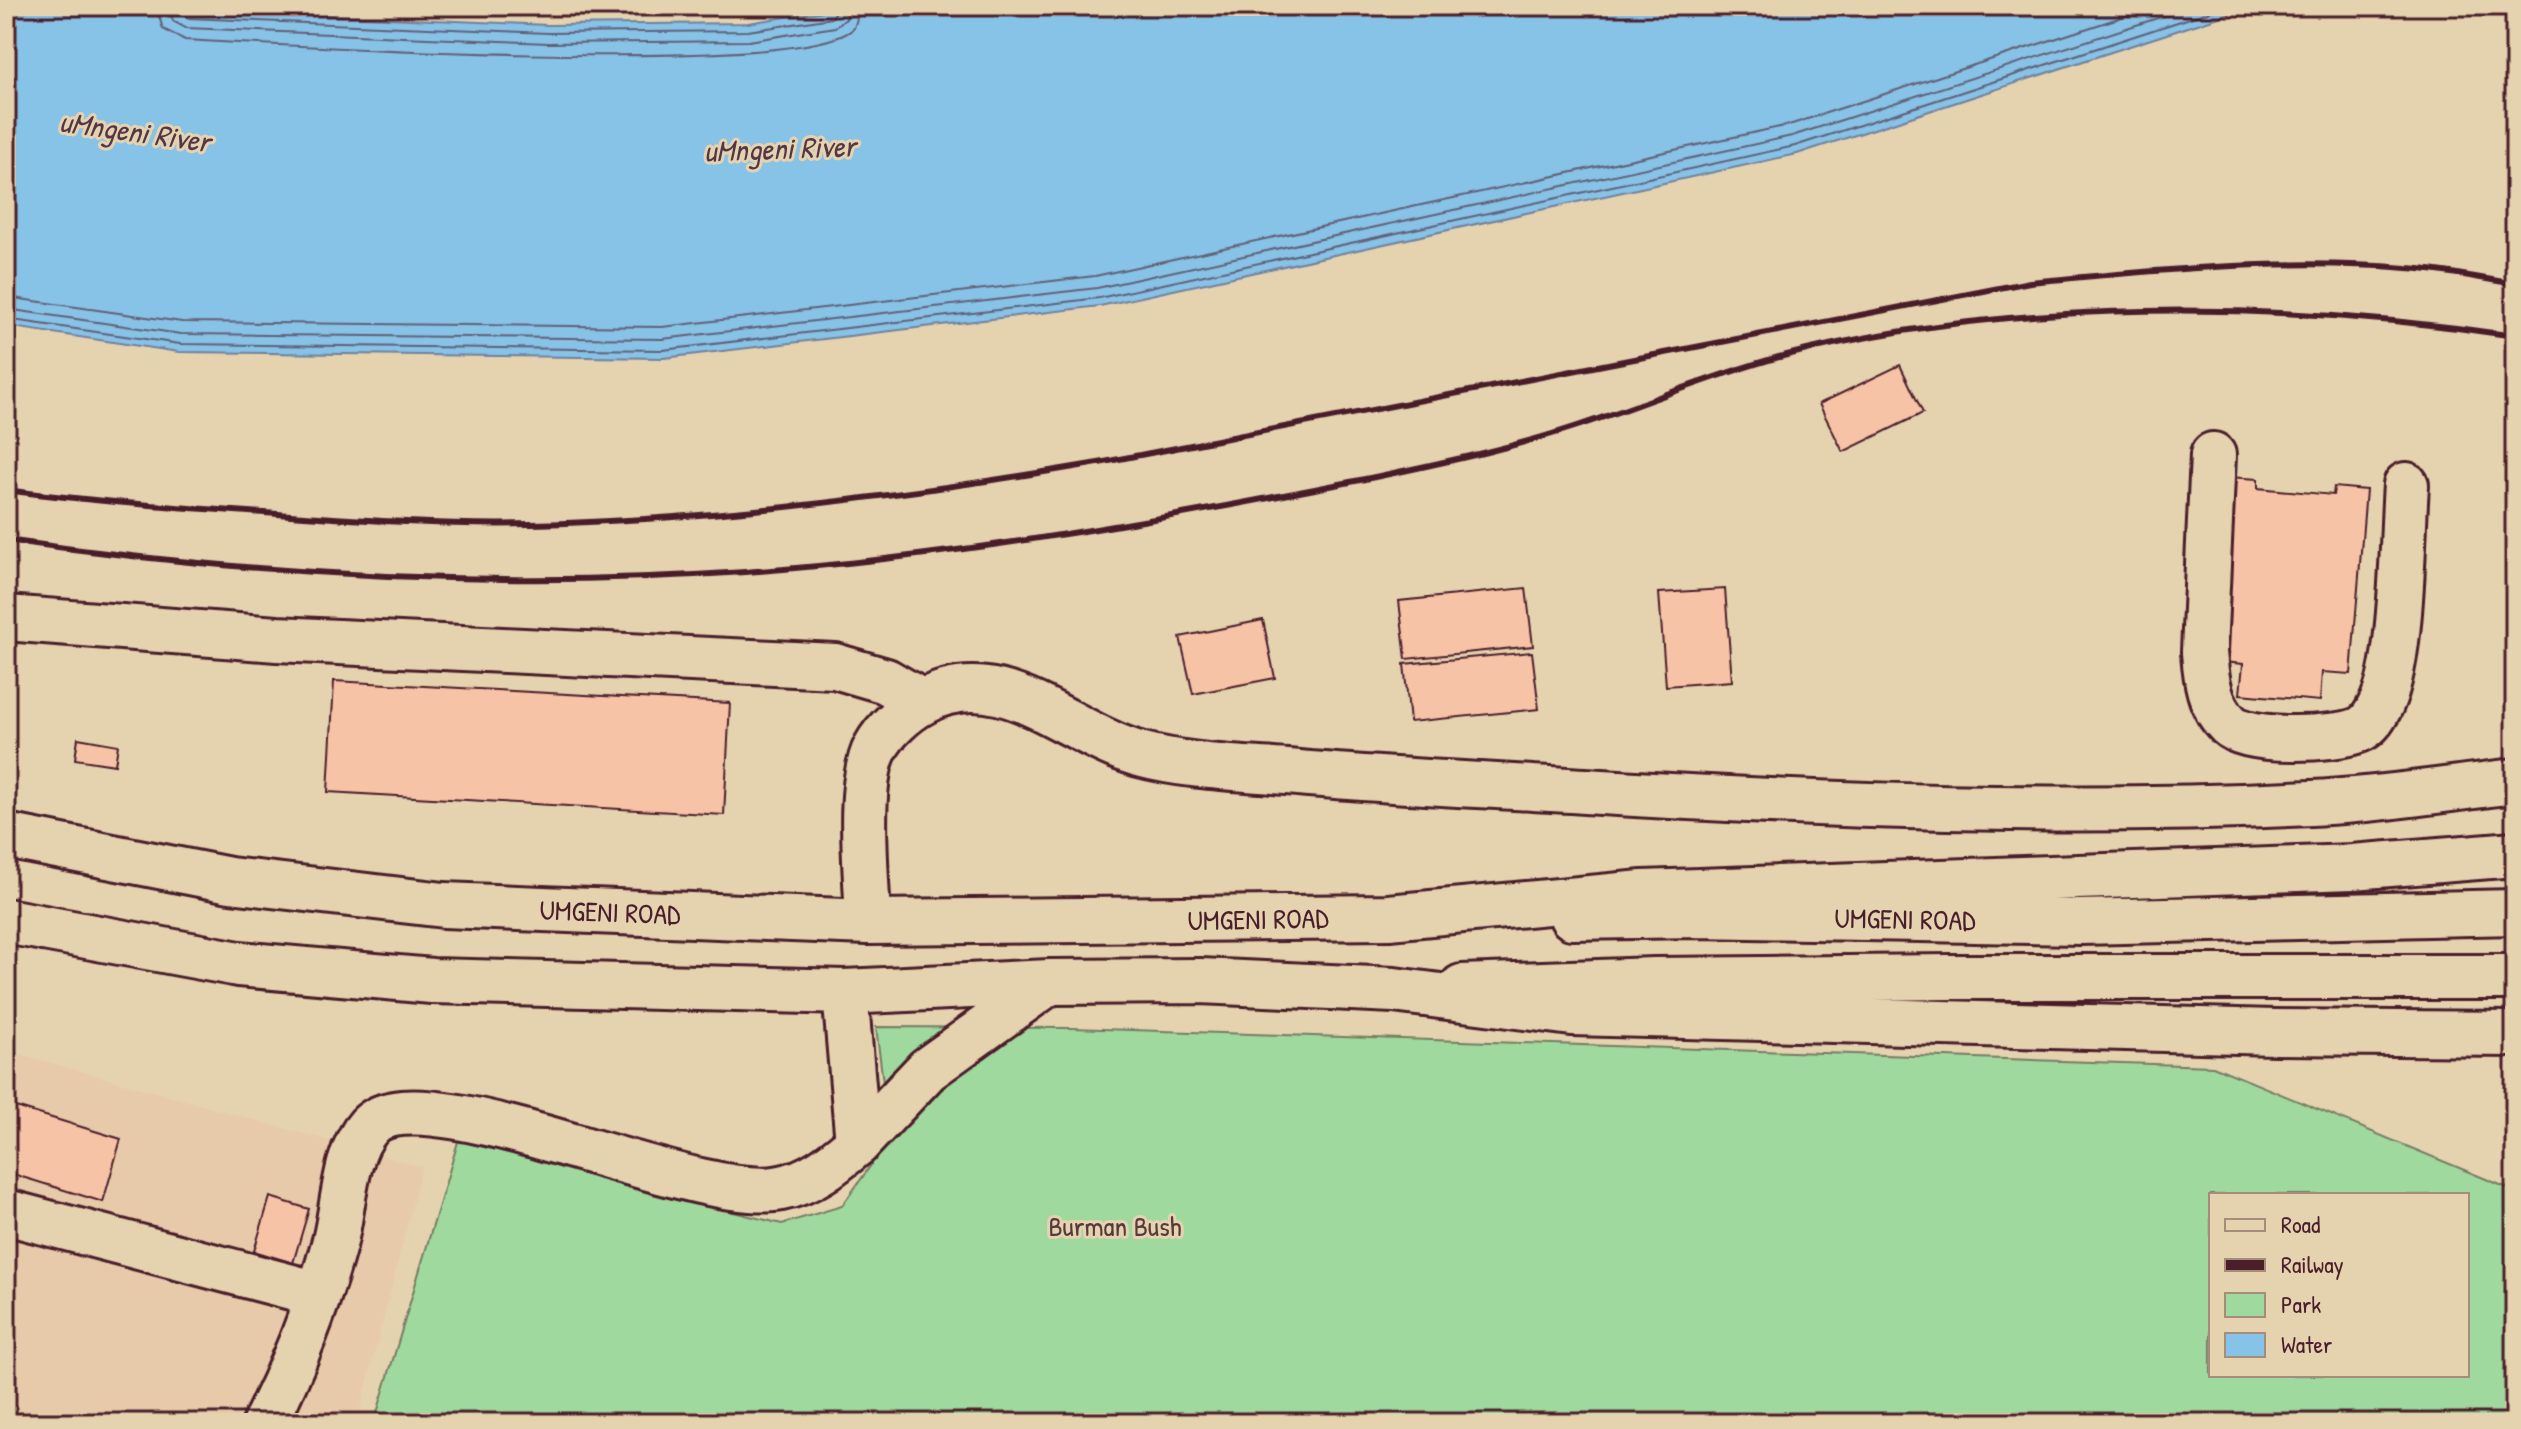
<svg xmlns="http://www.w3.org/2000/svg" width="2521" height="1429" font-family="'Patrick Hand',sans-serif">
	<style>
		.built { fill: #e7caaa }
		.green { fill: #a0d99e; stroke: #757c64; stroke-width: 2; fill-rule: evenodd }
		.water { fill: #87c2e7; stroke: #6f819c; stroke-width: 2 }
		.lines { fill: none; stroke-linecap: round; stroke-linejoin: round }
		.shore { stroke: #626076; stroke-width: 2 }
		.building { fill: #f7c3a7; stroke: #4a1f2b; stroke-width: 2 }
		.minor-casing { stroke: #4a1f2b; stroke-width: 50 }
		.major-casing { stroke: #4a1f2b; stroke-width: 50 }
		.highway-casing { stroke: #4a1f2b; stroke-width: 50 }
		.minor { stroke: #e5d3b0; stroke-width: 44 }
		.major { stroke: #e5d3b0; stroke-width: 44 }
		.highway { stroke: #e5d3b0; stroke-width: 44 }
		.rail { stroke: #4a1f2b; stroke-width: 6 }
		.labels { text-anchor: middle; stroke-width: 6; stroke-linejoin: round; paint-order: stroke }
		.street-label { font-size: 28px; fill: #4a1f2b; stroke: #e5d3b0 }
		.park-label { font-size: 28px; fill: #573b3c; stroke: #e5d3b0 }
		.water-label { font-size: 30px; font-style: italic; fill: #533747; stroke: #e5d3b0 }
	</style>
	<rect width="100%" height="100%" fill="#e5d3b0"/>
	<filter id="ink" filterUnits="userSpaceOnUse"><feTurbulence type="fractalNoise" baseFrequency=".0125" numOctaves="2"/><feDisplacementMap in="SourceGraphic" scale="16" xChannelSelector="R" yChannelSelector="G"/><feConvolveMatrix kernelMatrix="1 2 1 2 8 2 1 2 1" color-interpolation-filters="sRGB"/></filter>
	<g filter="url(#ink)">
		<path class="built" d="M 6,1050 L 422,1167 L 357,1423 L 6,1423 Z"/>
		<path class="green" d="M 876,1027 L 1072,1028 L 2213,1066 L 2515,1191 L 2515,1423 L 374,1423 L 460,1135 L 616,1169 L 721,1209 L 782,1224 L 842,1206 L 871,1165 L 885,1098 ZM 2211,1195 L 2467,1195 L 2467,1375 L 2211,1375 Z"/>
		<path class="water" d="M 6,6 L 115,6 L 548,25 L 748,23 L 855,6 L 2253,6 L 1797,154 L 1100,306 L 664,358 L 179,352 L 6,326 Z"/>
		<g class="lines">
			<path class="shore" d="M 156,6 L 163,29 L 185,40 C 281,45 806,78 854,28 L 861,6
				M 168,6 L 173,21 L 186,28 L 548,43 L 749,41 L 835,27 L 846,19 L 849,6
				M 178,6 L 180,14 L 187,18 L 548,33 L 748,31 L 832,18 L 839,6
				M 6,297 L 182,322 L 662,327 L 1095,276 L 1789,125 L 2156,6
				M 6,309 L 181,334 L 662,339 L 1097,288 L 1792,136 L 2195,6
				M 6,319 L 180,344 L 663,350 L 1099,298 L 1795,146 L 2227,6"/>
		</g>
		<path class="building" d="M 1900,365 L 1923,413 L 1843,452 L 1819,404 Z
			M 2228,477 L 2258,479 L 2258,488 L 2333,495 L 2334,487 L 2366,490 L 2351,674 L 2322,672 L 2320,701 L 2240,694 L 2243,664 L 2213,661 Z
			M 1526,588 L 1533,646 L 1406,659 L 1399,601 Z
			M 1725,589 L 1732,681 L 1666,686 L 1659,593 Z
			M 1263,620 L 1275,678 L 1193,694 L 1180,637 Z
			M 1532,652 L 1539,709 L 1410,722 L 1404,664 Z
			M 334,681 L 730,703 L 724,815 L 328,792 Z
			M 78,738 L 118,745 L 115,765 L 75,759 Z
			M 6,1104 L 121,1139 L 103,1202 L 6,1172 Z
			M 270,1197 L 309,1209 L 293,1263 L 254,1251 Z"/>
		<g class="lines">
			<g class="minor-casing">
				<path id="minor" d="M 2213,455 L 2204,652 C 2206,678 2209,706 2229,725 C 2248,743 2335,740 2359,730 C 2369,726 2375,716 2379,708 C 2403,666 2402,538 2406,485
					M 6,618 L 277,639 L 835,666 L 886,681 L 922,702
					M 868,922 C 867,879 856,783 876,747 C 885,730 906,711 923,702 C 1001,659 1067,734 1139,754 C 1187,767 1238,768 1287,772 C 1386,781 1485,785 1585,791 C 1827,806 2069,815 2311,803 C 2379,800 2447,789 2515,781
					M 6,1212 L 318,1294
					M 265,1423 C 294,1365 318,1304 335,1241 C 344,1206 344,1154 369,1126 C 420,1070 694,1206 781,1188 C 812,1182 834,1163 858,1143 L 845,992"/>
			</g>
			<g class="major-casing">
				<path id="major" d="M 1572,917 L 1698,915 L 2080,922 L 2515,912
					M 1462,987 L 1654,980 L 1951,977 L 2515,977"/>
			</g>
			<g class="highway-casing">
				<path id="highway" d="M 6,836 L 230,880 L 444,905 L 868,922 L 1389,917 L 1643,893 L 2352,867 L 2515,854
					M 6,921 L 239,964 L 432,981 L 845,992 L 1050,982 L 1200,981 L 1394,990 L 1572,1013 L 2275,1032 L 2515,1034
					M 858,1143 L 928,1069 L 1048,983"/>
			</g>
			<use href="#minor" class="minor"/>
			<use href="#major" class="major"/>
			<use href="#highway" class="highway"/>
			<path class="rail" d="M 6,490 C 96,502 187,508 278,514 C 363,520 447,526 532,524 C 722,520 918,494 1104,462 L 2030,282 C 2155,270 2282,258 2407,268 C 2443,270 2479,278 2515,284
				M 6,540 C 251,575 498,589 745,572 C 957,557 1167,519 1375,477 C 1451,461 1525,445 1598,419 C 1658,398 1717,374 1779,357 C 2006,297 2284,301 2515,336"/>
		</g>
	</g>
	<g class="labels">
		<g class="street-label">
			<text transform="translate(610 912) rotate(2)" y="10">UMGENI ROAD</text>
			<text transform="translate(1258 919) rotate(-1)" y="10">UMGENI ROAD</text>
			<text transform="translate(1905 919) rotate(1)" y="10">UMGENI ROAD</text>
		</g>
		<g class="park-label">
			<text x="1115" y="1236">Burman Bush</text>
		</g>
		<g class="water-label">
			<text transform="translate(135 132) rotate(8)" y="10">uMngeni River</text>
			<text transform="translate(780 149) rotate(-2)" y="10">uMngeni River</text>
		</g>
	</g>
	<rect width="2521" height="1429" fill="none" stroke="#e5d3b0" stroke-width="32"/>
	<rect x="16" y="16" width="2489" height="1397" fill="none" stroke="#4a1f2b" stroke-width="3" filter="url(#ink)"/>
	<rect x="2209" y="1193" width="260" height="184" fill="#e5d3b0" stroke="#a78b7b" stroke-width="2"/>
	<rect x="2225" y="1219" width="40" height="12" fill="#e5d3b0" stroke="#a78b7b" stroke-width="2"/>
	<text x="2281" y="1233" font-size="24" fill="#4a1f2b">Road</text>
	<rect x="2225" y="1259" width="40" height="12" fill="#4a1f2b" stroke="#a78b7b" stroke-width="2"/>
	<text x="2281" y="1273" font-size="24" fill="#4a1f2b">Railway</text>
	<rect x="2225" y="1293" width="40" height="24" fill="#a0d99e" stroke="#a78b7b" stroke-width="2"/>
	<text x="2281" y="1313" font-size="24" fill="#4a1f2b">Park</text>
	<rect x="2225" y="1333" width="40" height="24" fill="#87c2e7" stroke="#a78b7b" stroke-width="2"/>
	<text x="2281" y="1353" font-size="24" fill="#4a1f2b">Water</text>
</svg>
